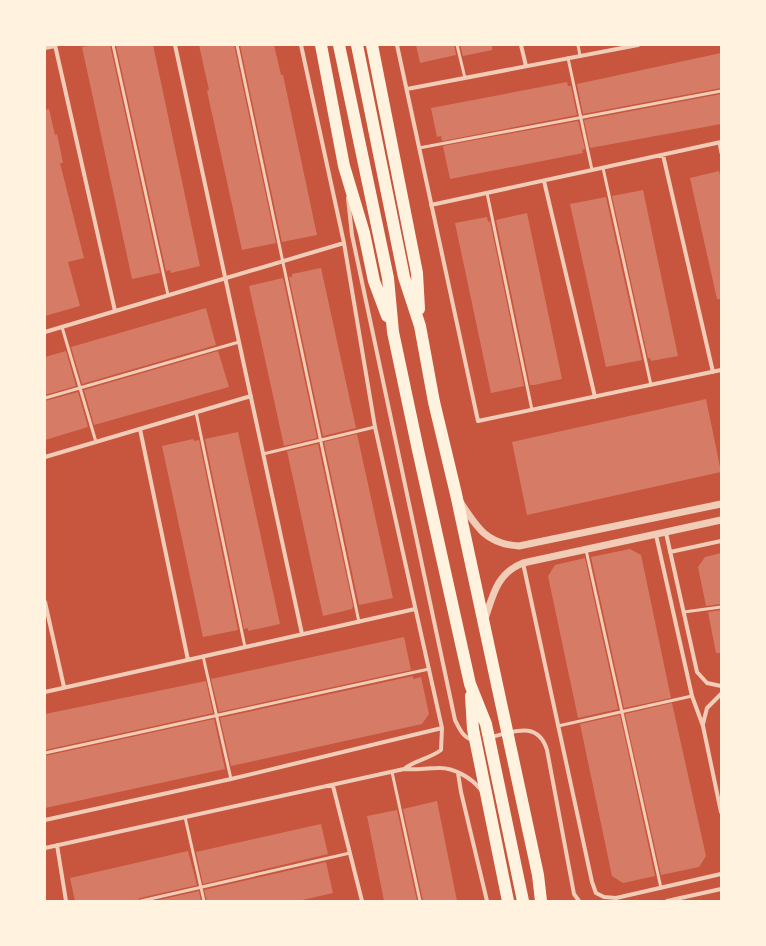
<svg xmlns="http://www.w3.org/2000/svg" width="766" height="946" font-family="Barlow,sans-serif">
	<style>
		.building { fill: #d67c66 }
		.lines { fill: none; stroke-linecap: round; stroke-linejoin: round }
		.service { stroke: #f1ccb7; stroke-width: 3 }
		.minor { stroke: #f1ccb7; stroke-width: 4 }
		.tertiary { stroke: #f1ccb7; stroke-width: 7 }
		.motorway { stroke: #fff3e0; stroke-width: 12 }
	</style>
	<rect width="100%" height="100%" fill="#c8553d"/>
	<path class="building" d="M 94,45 L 110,45 L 160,273 L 132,279 L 82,47 Z
		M 116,45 L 153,45 L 200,266 L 171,273 L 170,270 L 166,271 Z
		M 199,45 L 234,45 L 276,243 L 242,250 L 207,91 L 209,90 Z
		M 240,45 L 274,45 L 281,75 L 283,75 L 317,235 L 282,242 Z
		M 416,45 L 454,45 L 456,55 L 420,63 Z
		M 460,45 L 492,45 L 492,50 L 463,56 Z
		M 721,53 L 721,88 L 583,114 L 577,84 Z
		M 567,82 L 568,86 L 571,86 L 577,115 L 442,141 L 441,136 L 437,137 L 431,108 Z
		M 721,94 L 721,124 L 590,148 L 584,120 Z
		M 49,109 L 55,135 L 57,134 L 63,163 L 60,163 L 84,258 L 68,262 L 80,306 L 45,316 L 45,110 Z
		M 578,121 L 585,149 L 582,150 L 583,153 L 450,179 L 443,146 Z
		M 719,171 L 721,178 L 721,299 L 717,299 L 690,178 Z
		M 643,190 L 678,356 L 651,361 L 650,358 L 648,358 L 612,196 Z
		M 606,197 L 642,360 L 606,367 L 570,204 Z
		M 527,213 L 562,379 L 534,385 L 530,385 L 496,220 Z
		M 487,217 L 488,222 L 490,221 L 524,386 L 491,393 L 455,223 Z
		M 321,268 L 356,428 L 323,436 L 289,277 L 292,277 L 292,274 Z
		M 283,278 L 317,438 L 284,446 L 249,286 Z
		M 206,308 L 216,345 L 82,384 L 71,347 Z
		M 66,351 L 76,386 L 45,395 L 45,357 Z
		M 218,351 L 229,387 L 94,425 L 84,390 Z
		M 78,392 L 88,427 L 45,440 L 45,401 Z
		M 706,399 L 721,472 L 527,515 L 512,442 Z
		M 238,432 L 280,624 L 248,631 L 248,628 L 244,629 L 205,439 Z
		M 357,434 L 393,598 L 359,605 L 324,442 Z
		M 193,439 L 194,441 L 199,440 L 238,630 L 203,637 L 162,446 Z
		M 318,444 L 353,606 L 352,609 L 323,616 L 287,451 Z
		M 630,549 L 641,555 L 671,698 L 624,708 L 591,557 Z
		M 721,553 L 721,604 L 706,606 L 698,567 L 705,557 Z
		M 585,558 L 618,709 L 578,718 L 548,576 L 555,565 Z
		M 721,610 L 721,653 L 716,653 L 708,612 Z
		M 404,637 L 411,670 L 219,712 L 211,679 Z
		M 413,676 L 413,679 L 421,677 L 429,714 L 422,724 L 231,766 L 220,718 Z
		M 206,681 L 213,713 L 45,750 L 45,714 Z
		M 672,703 L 706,856 L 699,867 L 661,875 L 625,714 Z
		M 620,715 L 655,876 L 623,883 L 612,876 L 580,724 Z
		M 214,719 L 225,769 L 45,808 L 45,756 Z
		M 437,801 L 457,901 L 423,901 L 403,809 Z
		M 397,810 L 417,901 L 384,901 L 367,816 Z
		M 321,824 L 328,854 L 203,884 L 196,852 Z
		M 188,851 L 197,885 L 140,898 L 138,901 L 75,901 L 70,878 Z
		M 326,862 L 333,893 L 298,901 L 207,901 L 204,890 Z
		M 199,891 L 201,901 L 154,901 Z"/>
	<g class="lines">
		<path class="service" d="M 113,45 L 168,295
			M 237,45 L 359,622
			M 457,45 L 465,78
			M 578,45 L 580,56
			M 568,58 L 592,170
			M 719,143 L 721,153
			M 419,148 L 721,91
			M 603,168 L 651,385
			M 487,193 L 532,410
			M 62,327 L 96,442
			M 45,398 L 239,342
			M 196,412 L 245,647
			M 263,454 L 375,427
			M 586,550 L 661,888
			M 684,612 L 721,607
			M 203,656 L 231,779
			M 558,726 L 692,696
			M 45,753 L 429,669
			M 392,772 L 420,901
			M 185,817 L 204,901
			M 141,901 L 350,853"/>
		<path class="minor" d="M 55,45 L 115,311
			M 175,45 L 302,634
			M 301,45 L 344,243 L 375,427 L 442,728 L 441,750 C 429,759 415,760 404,769
			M 397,45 L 478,421 L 721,370
			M 521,45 L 526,66
			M 45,48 L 55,46
			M 407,89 L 638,45
			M 663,155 L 713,372
			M 544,181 L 595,397
			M 348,198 L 352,235 L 455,720 C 459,728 463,738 473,740
			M 431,205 L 721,142
			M 45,332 L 344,243
			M 140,429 L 188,660
			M 45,457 L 251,396
			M 666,533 L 697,672 L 707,683 L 721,686
			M 656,535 L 692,696 L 703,726 L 721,812
			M 670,552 L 721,541
			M 523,563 L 592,882 L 596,893 L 604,897 L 616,898 L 721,874
			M 45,602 L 64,687
			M 45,692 L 415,609
			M 703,724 L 707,708 L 721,694
			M 491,737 C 513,732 538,720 547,750 L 574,894 L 579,901
			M 458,773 L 461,792 L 487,901
			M 333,786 L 362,901
			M 45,820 L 231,779 L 442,728
			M 57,845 L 66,901
			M 45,848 L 404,769 C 416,770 426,768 438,768 C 453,767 472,778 481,790
			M 667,901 L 721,889"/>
		<path class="tertiary" d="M 461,503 C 477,528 487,544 519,546 L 721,504
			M 485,619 C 493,595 497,573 523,563 L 721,520"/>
		<path class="motorway" d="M 321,45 L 344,166 L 364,233 L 374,281 L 387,316
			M 339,45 L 388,278 L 393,332 L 418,450 L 470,684 L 486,724 L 523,901
			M 357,45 L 404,277 L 420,326 L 434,402 L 456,494 L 538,875 L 541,901
			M 372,45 L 417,273 L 419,309
			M 471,696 L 473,729 L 508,901"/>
	</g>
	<rect width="766" height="946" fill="none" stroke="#fff3e0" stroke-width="92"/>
</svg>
